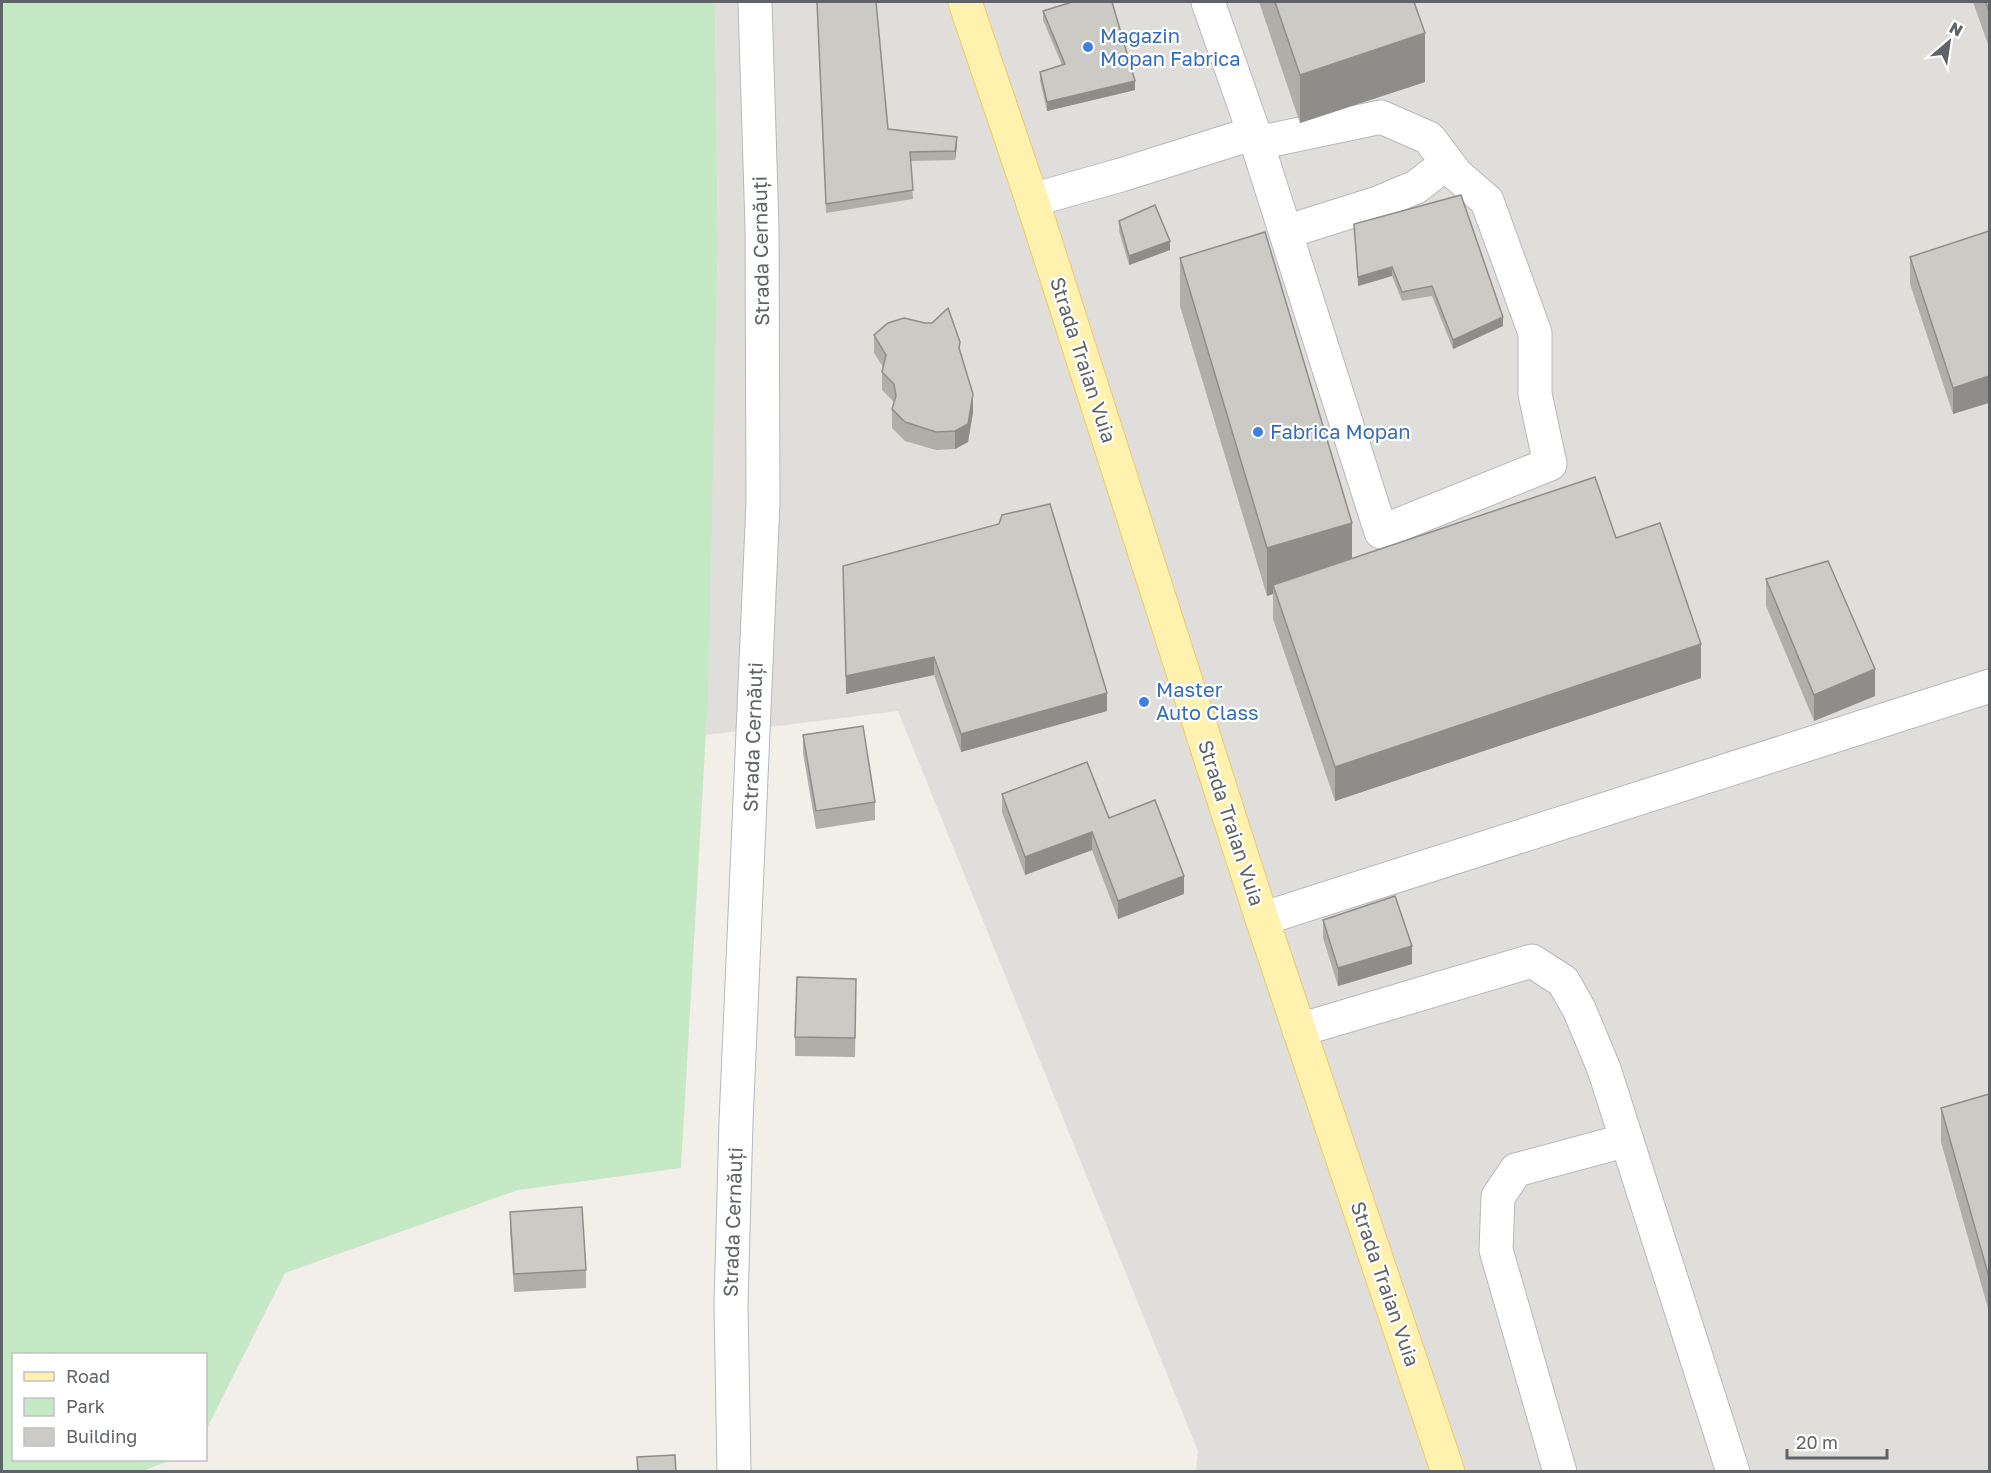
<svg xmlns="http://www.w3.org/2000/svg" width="1991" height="1473" font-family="'Golos Text',sans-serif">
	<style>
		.industrial { fill: #e0deda }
		.green { fill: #c5e8c5 }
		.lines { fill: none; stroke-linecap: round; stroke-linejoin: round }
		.minor-casing { stroke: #b5b8bc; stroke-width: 35 }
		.major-casing { stroke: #f2c960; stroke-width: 35 }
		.minor { stroke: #fff; stroke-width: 33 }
		.major { stroke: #fff2af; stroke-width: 33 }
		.wall { fill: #afaea9 }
		.shaded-wall { fill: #8f8d8a }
		.building { fill: #cccac5; stroke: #8f8d8a; stroke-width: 1.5 }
		.shop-dot { fill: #3f7fe0; stroke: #fff; stroke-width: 2 }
		.labels { text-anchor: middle; stroke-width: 4.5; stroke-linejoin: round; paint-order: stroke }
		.shop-label { font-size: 20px; fill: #366cbe; stroke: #fff; text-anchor: start }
		.street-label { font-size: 20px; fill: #5f6368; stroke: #fff }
	</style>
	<rect width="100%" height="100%" fill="#f1efe8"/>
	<path class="industrial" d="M 715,2 L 1989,2 L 1989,1471 L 1196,1471 L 1198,1451 L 898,711 L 706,735 L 718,244 Z"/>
	<path class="green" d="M 2,2 L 715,2 L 718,244 L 708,697 L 681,1168 L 518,1190 L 285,1273 L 206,1430 L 206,1354 L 14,1354 L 14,1460 L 172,1460 L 142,1471 L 2,1471 Z"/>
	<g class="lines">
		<g class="minor-casing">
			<path id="minor" d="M 1208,2 L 1254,133 L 1257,143 L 1381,532 L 1550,464 L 1535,394 L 1535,333 L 1487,201 L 1456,174 L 1429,138 L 1381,117 L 1257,143
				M 1032,200 L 1121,175 L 1254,133
				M 1286,232 L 1378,203 L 1416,187 L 1447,163
				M 1262,919 L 1990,686
				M 1299,1030 L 1532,961 L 1563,981 L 1579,1009 L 1604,1069 L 1733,1472
				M 734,1472 L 731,1304 L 736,1122 L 763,502 L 762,227 L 755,2
				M 1560,1472 L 1496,1250 L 1498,1197 L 1516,1170 L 1627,1140"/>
		</g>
		<g class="major-casing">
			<path id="major" d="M 965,2 L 1032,200 L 1262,919 L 1448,1472"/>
		</g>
		<use href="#minor" class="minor"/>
		<use href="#major" class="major"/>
	</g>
	<path class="wall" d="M 817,2 L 888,129 L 957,146 L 955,160 L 910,161 L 913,199 L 826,213 Z
		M 1259,2 L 1414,2 L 1425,82 L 1300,123 Z
		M 1973,2 L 1989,2 L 1989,47 Z
		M 1043,11 L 1135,90 L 1047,111 L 1040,81 L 1040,72 L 1062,65 L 1043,20 Z
		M 1119,221 L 1170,250 L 1129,265 L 1119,231 Z
		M 1354,224 L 1503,326 L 1453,349 L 1432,296 L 1402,301 L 1392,276 L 1358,286 Z
		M 1989,231 L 1953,414 L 1910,284 L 1910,257 Z
		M 1180,258 L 1352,558 L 1616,538 L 1701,678 L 1335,801 L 1273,619 L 1273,594 L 1267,596 L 1180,306 Z
		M 874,335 L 960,349 L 973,412 L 968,442 L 955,449 L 936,450 L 905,441 L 892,428 L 892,409 L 894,402 L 882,390 L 882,372 L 883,367 L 874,353 Z
		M 843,566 L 1107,711 L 961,752 L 934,675 L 846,694 Z
		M 1766,579 L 1875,696 L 1814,721 L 1766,606 Z
		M 803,735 L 875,802 L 875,820 L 816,829 L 803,753 Z
		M 1002,794 L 1109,818 L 1184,894 L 1118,919 L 1092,850 L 1025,875 L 1002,812 Z
		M 1323,920 L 1412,964 L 1338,986 L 1323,938 Z
		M 856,979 L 855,1057 L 795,1056 L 795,1037 Z
		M 1989,1094 L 1989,1312 L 1941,1142 L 1941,1108 Z
		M 510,1212 L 586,1270 L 586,1288 L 514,1292 L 510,1230 Z"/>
	<path class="shaded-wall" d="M 1425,33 L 1425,82 L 1300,123 L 1300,75 Z
		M 1135,81 L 1135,90 L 1047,111 L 1047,102 Z
		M 957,137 L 957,146 L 955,160 L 955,151 Z
		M 1170,241 L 1170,250 L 1129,265 L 1129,256 Z
		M 1392,267 L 1392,276 L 1358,286 L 1358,277 Z
		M 1503,317 L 1503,326 L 1453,349 L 1453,340 Z
		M 1989,376 L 1989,403 L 1953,414 L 1953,388 Z
		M 973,394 L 973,412 L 968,442 L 955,449 L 955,431 Z
		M 1352,523 L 1352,571 L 1273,585 L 1273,594 L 1267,596 L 1267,548 Z
		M 1701,644 L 1701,678 L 1335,801 L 1335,767 Z
		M 934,657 L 934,675 L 846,694 L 846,676 Z
		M 1875,669 L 1875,696 L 1814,721 L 1814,695 Z
		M 1107,693 L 1107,711 L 961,752 L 961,734 Z
		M 1092,832 L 1092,850 L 1025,875 L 1025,857 Z
		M 1184,876 L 1184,894 L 1118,919 L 1118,901 Z
		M 1412,946 L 1412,964 L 1338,986 L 1338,968 Z"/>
	<path class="building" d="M 817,2 L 876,2 L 888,129 L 957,137 L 955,151 L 910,152 L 913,190 L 826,204 Z
		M 1072,2 L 1112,2 L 1135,81 L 1047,102 L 1040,72 L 1065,64 L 1043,11 Z
		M 1275,2 L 1414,2 L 1425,33 L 1300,75 Z
		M 1986,2 L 1989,2 L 1989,12 Z
		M 1461,195 L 1503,317 L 1453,340 L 1432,286 L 1402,292 L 1392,267 L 1358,277 L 1354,224 Z
		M 1155,205 L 1170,241 L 1129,256 L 1119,221 Z
		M 1989,231 L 1989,376 L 1953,388 L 1910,257 Z
		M 1265,232 L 1352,523 L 1267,548 L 1180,258 Z
		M 948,308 L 960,342 L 959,348 L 973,394 L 968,424 L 955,431 L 936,432 L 905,422 L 892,409 L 896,396 L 894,384 L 882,372 L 886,355 L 874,335 L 888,323 L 904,318 L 925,323 L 932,323 Z
		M 1595,477 L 1616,538 L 1660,523 L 1701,644 L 1335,767 L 1273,585 Z
		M 1050,504 L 1107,693 L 961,734 L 934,657 L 846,676 L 843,566 L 999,524 L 1002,515 Z
		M 1828,561 L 1875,669 L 1814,695 L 1766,579 Z
		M 863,726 L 875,802 L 816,811 L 803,735 Z
		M 1087,762 L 1109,818 L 1155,800 L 1184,876 L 1118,901 L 1092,832 L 1025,857 L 1002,794 Z
		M 1395,896 L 1412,946 L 1338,968 L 1323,920 Z
		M 797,977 L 856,979 L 855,1038 L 795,1037 Z
		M 1989,1094 L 1989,1277 L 1941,1108 Z
		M 582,1207 L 586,1270 L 514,1274 L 510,1212 Z
		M 675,1455 L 676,1472 L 638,1472 L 637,1457 Z"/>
	<g class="shop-dot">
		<circle cx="1088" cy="47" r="6"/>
		<circle cx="1258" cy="432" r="6"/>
		<circle cx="1144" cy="702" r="6"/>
	</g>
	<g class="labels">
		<g class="shop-label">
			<text x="1100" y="43">Magazin<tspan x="1100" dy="23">Mopan Fabrica</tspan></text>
			<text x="1270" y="439">Fabrica Mopan</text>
			<text x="1156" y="697">Master<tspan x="1156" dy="23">Auto Class</tspan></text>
		</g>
		<g class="street-label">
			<text transform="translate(761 251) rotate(-91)" y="7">Strada Cernăuți</text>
			<text transform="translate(1083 360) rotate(72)" y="7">Strada Traian Vuia</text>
			<text transform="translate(753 737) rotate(-88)" y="7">Strada Cernăuți</text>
			<text transform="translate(1231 823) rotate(72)" y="7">Strada Traian Vuia</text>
			<text transform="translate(733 1222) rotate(-88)" y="7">Strada Cernăuți</text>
			<text transform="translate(1385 1284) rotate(71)" y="7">Strada Traian Vuia</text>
		</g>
	</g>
	<rect width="1991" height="1473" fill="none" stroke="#5f6368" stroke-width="6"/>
	<rect x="12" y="1353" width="195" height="108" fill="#ffffff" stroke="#bfc1c3" stroke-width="1.5"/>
	<rect x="24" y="1372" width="30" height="9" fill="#fff2af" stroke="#bfc1c3" stroke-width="1.5"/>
	<text x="66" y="1383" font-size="18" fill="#5f6368">Road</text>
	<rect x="24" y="1398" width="30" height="18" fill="#c5e8c5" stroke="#bfc1c3" stroke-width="1.5"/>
	<text x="66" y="1413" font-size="18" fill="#5f6368">Park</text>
	<rect x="24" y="1428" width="30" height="18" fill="#cccac5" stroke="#bfc1c3" stroke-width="1.5"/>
	<text x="66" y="1443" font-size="18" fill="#5f6368">Building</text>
	<g transform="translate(1949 42) rotate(29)" stroke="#ffffff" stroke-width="4.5" paint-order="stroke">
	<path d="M0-4.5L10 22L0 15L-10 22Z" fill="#5f6368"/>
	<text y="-9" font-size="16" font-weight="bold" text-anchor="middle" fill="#5f6368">N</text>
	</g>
	<path d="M1787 1449v9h100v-9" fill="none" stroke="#5f6368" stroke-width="3"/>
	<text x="1796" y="1449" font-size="18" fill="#5f6368" stroke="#ffffff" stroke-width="4.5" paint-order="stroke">20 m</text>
</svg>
